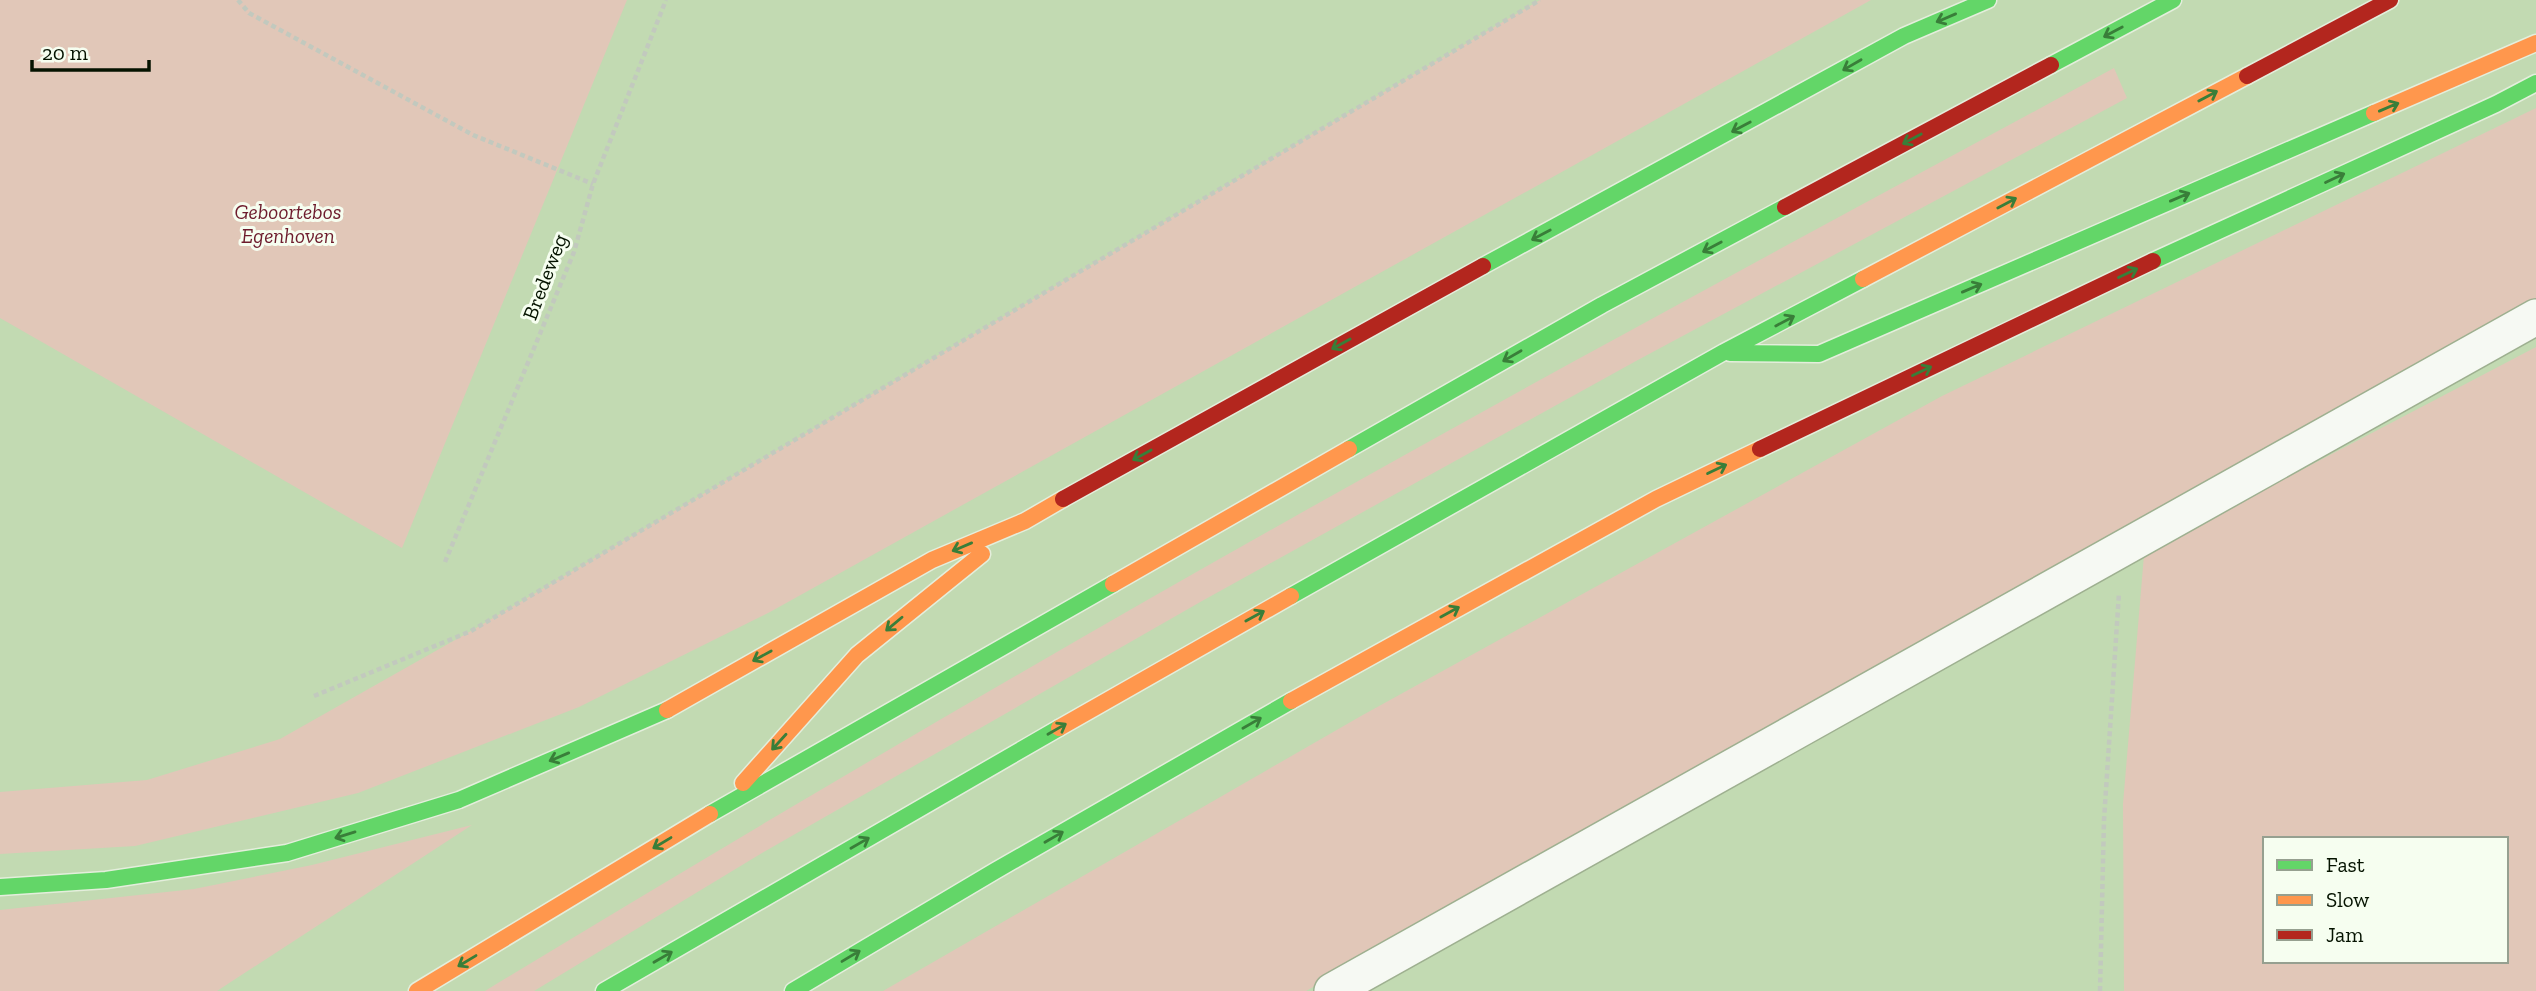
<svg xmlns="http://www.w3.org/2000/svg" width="2536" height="991" font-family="'Zilla Slab',serif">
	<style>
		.green { fill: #e1c7b8; fill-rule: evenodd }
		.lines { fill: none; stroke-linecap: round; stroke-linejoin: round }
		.street-casing { stroke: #9eb090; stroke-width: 38 }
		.fast-casing { stroke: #e4eedc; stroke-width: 19 }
		.slow-casing { stroke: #e4eedc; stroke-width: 19 }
		.jam-casing { stroke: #e4eedc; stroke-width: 19 }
		.path { stroke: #c2c9be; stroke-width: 4.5; stroke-dasharray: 5 3.5; stroke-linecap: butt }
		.street { stroke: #f6f9f3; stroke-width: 35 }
		.fast { stroke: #63d668; stroke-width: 16 }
		.slow { stroke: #ff974d; stroke-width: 16 }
		.jam { stroke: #b3261e; stroke-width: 16 }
		.oneway { stroke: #397e39 }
		.labels { text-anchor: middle; stroke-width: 6; stroke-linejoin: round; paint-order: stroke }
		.park-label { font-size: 21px; font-style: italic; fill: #6d1b2c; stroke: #f6fef0 }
		.street-label { font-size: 21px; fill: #051300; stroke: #f6fef0 }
	</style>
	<rect width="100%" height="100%" fill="#c2dab2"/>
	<path class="green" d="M 0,0 L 627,0 L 402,548 L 0,318 Z
		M 1540,0 L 1871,0 L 770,612 L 579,707 L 358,793 L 135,846 L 0,854 L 0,792 L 147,780 L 280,739 L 471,631 Z
		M 2114,68 L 2127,98 L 1636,361 L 1202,601 L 762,853 L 534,991 L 485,991 C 860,763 1240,543 1626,333 C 1788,244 1951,157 2114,68 Z
		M 2536,108 L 2536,302 L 2104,546 L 1306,991 L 883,991 L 1361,716 L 1942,396 Z
		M 2536,347 L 2536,991 L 2124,991 L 2123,804 L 2144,555 L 2177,535 ZM 2265,839 L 2506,839 L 2506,961 L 2265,961 Z
		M 472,825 L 217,991 L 0,991 L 0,910 L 194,889 L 312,865 Z"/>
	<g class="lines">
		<g class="street-casing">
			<path id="street" d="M 1332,991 L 2536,317"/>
		</g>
		<g class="fast-casing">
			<path id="fast" d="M 2051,65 L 2173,0
				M 2153,261 L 2496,104 L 2536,83
				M 1483,266 L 1904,36 L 1988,0
				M 1730,353 L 1819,354 L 2374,113
				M 1349,449 L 1602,305 L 1785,207
				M 1291,596 L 1724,352 L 1863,279
				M 710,814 L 1113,584
				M 0,887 L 106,880 L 287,853 L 459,800 L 667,710
				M 604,991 L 1059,728
				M 793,991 L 995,871 L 1291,701"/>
		</g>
		<g class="slow-casing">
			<path id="slow" d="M 2374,113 L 2536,43
				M 1863,279 L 2247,76
				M 1113,584 L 1349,449
				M 1291,701 L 1656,499 L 1760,449
				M 667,710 L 932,560 L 1025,521 L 1063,499
				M 1059,728 L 1291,596
				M 743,783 L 857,655 L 982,554
				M 417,991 L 710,814"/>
		</g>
		<g class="jam-casing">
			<path id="jam" d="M 2247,76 L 2390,0
				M 1785,207 L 2051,65
				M 1760,449 L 2153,261
				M 1063,499 L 1483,266"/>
		</g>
		<path class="path" d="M 238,0 L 249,13 L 473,135 L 593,184
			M 445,562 L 574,252 L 593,184 L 666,0
			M 314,696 L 471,631 L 1540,0
			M 2100,991 L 2104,820 L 2119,593"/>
		<use href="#street" class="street"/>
		<use href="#fast" class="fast"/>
		<use href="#slow" class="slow"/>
		<use href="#jam" class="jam"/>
	</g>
	<defs><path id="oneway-shaft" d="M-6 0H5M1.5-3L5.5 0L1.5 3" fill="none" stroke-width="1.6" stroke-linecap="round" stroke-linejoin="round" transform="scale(1.75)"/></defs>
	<g class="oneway">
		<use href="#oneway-shaft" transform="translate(1946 18) rotate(157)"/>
		<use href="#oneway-shaft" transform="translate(2113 32) rotate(152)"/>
		<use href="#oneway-shaft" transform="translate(1852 65) rotate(150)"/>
		<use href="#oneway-shaft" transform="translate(2208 96) rotate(-28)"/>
		<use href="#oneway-shaft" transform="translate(2389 107) rotate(-23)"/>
		<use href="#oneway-shaft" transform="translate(1741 127) rotate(152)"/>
		<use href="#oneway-shaft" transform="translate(1912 139) rotate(152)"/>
		<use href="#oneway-shaft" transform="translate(2335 178) rotate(-25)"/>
		<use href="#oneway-shaft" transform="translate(2180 197) rotate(-23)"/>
		<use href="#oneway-shaft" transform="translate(2007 203) rotate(-28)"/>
		<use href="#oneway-shaft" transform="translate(1541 235) rotate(152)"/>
		<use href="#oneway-shaft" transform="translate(1712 247) rotate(152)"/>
		<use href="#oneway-shaft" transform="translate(2128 273) rotate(-25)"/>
		<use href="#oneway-shaft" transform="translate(1972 288) rotate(-23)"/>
		<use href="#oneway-shaft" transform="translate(1785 321) rotate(-28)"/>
		<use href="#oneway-shaft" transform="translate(1341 344) rotate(151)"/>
		<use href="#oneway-shaft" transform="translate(1512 356) rotate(150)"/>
		<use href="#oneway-shaft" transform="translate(1922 371) rotate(-26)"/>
		<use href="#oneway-shaft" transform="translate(1142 455) rotate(151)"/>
		<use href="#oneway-shaft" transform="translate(1717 469) rotate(-26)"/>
		<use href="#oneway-shaft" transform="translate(962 547) rotate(157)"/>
		<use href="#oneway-shaft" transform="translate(1450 612) rotate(-29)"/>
		<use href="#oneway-shaft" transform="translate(1255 616) rotate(-29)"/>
		<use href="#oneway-shaft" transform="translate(894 624) rotate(140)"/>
		<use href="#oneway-shaft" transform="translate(762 656) rotate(151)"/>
		<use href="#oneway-shaft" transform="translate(1252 723) rotate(-30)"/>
		<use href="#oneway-shaft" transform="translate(1057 729) rotate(-30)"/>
		<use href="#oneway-shaft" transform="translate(779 742) rotate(132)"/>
		<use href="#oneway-shaft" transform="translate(559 757) rotate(157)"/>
		<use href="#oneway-shaft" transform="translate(345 835) rotate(163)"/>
		<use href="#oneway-shaft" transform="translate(1054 837) rotate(-30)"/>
		<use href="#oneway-shaft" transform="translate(662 843) rotate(149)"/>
		<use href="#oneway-shaft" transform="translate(860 843) rotate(-30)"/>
		<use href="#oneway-shaft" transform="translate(851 956) rotate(-31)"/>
		<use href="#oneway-shaft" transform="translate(663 957) rotate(-30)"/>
		<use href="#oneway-shaft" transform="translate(467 961) rotate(149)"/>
	</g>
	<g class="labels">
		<g class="park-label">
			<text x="288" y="219">Geboortebos<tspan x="288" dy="24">Egenhoven</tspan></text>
		</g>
		<g class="street-label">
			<text transform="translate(545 277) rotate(-69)" y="7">Bredeweg</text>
		</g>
	</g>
	<rect x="2263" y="837" width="245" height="126" fill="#f6fef0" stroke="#96a090" stroke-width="2"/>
	<rect x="2277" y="860" width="35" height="10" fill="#63d668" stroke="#96a090" stroke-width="2"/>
	<text x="2326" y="872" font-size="21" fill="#051300">Fast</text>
	<rect x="2277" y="895" width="35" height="10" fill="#ff974d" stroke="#96a090" stroke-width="2"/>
	<text x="2326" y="907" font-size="21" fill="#051300">Slow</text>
	<rect x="2277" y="930" width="35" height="10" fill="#b3261e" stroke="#96a090" stroke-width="2"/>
	<text x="2326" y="942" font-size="21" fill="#051300">Jam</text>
	<path d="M32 60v10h117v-10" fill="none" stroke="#051300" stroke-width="3.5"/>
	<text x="42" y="60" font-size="21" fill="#051300" stroke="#f6fef0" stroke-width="5" paint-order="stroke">20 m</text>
</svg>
